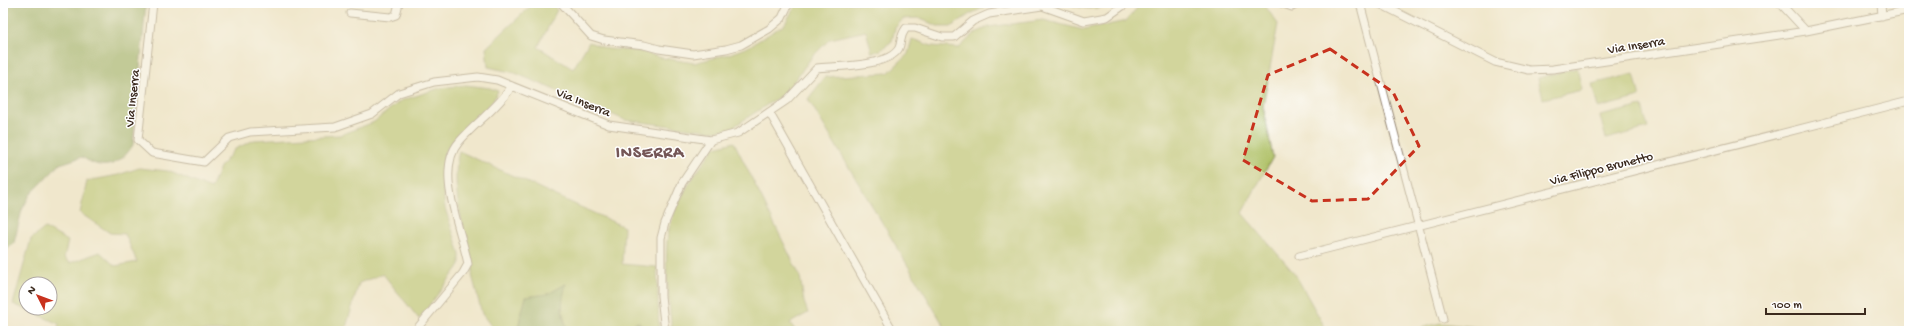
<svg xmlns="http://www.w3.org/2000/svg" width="1912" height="334" font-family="'Gochi Hand',sans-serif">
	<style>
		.green { fill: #adbf63; stroke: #747440; fill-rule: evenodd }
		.forest { fill: #8aa659; stroke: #62683c }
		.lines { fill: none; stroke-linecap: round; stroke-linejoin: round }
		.minor-casing { stroke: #968875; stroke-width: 9 }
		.minor { stroke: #fff; stroke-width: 7 }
		.marked { fill: none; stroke: #c8321e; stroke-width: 3; stroke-dasharray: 8 5; stroke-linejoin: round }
		.labels { text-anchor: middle; stroke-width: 3; stroke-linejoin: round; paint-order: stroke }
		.street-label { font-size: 13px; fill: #3b2a1e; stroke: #fff }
		.district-label { font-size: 17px; font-weight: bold; letter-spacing: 1px; fill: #745656; stroke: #fff }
	</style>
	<rect width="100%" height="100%" fill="#fff"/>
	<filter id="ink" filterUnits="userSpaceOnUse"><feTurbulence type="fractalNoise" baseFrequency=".025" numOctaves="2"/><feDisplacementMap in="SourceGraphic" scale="8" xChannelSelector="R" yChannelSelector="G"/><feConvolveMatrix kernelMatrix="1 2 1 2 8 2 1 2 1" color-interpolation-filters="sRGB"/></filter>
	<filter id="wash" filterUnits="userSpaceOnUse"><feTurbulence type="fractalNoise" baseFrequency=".012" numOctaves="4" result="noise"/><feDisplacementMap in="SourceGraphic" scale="16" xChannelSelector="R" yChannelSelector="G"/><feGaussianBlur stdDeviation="0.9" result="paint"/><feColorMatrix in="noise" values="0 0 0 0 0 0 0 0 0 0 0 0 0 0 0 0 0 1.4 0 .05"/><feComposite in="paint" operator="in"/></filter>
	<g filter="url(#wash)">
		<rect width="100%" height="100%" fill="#f0e7cc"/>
		<path class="green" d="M 534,3 L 551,3 L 557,10 L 538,47 L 573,69 L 589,42 L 608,49 L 639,51 L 663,58 L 694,63 L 729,54 L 748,47 L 784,25 L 797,3 L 1002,3 L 990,5 L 970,14 L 951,27 L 940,27 L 918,18 L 903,19 L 895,28 L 892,41 L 881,50 L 872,53 L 866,31 L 830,39 L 812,57 L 785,93 L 730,129 L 711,131 L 625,120 L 515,73 L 488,67 L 486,48 Z
			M 1066,3 L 1112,3 C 1096,12 1082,9 1066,3 Z
			M 1141,3 L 1263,3 L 1278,24 L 1263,106 L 1273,157 L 1242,213 L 1295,274 L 1327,331 L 947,331 L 808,99 L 825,77 L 888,73 L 908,54 L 912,39 L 932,46 L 959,48 L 974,34 L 988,27 L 1043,20 L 1084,30 L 1126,21 Z
			M 1577,68 L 1582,90 L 1543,99 L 1538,78 Z
			M 1634,74 L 1640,97 L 1598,108 L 1592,84 Z
			M 466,85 L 490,88 L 498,91 L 493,101 L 450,145 L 444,153 L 443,189 L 445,208 L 460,254 L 460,265 L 419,319 L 383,274 L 359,283 L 345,331 L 57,331 L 59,324 L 13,304 L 31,239 L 45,228 L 68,241 L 64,258 L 70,263 L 100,252 L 115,266 L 137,262 L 125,234 L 110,233 L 80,213 L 87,181 L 118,175 L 139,168 L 168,171 L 211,189 L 220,167 L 235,149 L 254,140 L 340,135 L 374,122 L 400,101 L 440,88 ZM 26,284 L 50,284 L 50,308 L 26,308 Z
			M 1642,106 L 1648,128 L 1606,139 L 1600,116 Z
			M 734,142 L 800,276 L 804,302 L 808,313 L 790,323 L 796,331 L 672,331 C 669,304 665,269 667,242 C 670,207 695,174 715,147 Z
			M 459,151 L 624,227 L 622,264 L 657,267 L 659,331 L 645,331 L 639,322 L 622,328 L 621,331 L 569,331 L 566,327 L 561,304 L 566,284 L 548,294 L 526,297 L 517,331 L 495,331 L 482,314 L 472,275 L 473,265 C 464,228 450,190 459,151 Z
			M 1440,323 L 1507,330 L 1509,331 L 1408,331 Z"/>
		<path class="forest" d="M 3,3 L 146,3 L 133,145 C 120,166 103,172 82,157 L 60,164 L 30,195 L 22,210 L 14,243 L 3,253 Z
			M 566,284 C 562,300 559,316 569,331 L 517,331 L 526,297 L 548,294 Z
			M 639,322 L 645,331 L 621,331 L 622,328 Z"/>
	</g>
	<g filter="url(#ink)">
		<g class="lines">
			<g class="minor-casing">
				<path id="minor" d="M 153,3 L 138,140 L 152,153 L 204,162 L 229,138 L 250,132 L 335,127 L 372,114 L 399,93 L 434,82 L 478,77 L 497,80 L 609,125 L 711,140 L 738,133 L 787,100 L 817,68 C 836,66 889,67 899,48 C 902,41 899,38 906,28 L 915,28 L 942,37 L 954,37 L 973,21 L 989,14 L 1042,6 L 1084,21 L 1107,17 L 1127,3
					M 561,3 L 591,36 L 604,40 L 644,45 L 659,49 L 693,54 L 726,49 L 741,45 L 769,29 L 782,18 L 789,3
					M 1281,3 L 1292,7 L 1299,3
					M 1360,3 L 1443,319
					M 1378,3 L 1495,62 L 1529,70 L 1553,69 L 1806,31 L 1909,10
					M 1780,3 L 1806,31
					M 1881,3 L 1882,16
					M 350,13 L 390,17 L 396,15 L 399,3
					M 769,112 L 893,331
					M 1299,256 L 1909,101
					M 415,331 L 463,273 L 468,264 C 462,231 434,171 459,142 C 476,122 498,108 512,86
					M 665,331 L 661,296 L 661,238 L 665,223 L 682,183 L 711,140"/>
			</g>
			<use href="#minor" class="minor"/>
		</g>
	</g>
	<path d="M0 0H1912V334H0ZM 1330,49 L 1393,92 L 1419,146 L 1368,199 L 1312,201 L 1243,160 L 1268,75 Z" fill="#f0e7cc" fill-opacity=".55" fill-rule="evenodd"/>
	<path class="marked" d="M 1330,49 L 1393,92 L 1419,146 L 1368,199 L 1312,201 L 1243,160 L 1268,75 Z"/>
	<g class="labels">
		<g class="street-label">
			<text transform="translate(1636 44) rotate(-9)" y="5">Via Inserra</text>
			<text transform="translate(131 98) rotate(-84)" y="5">Via Inserra</text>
			<text transform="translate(584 101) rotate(22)" y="5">Via Inserra</text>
			<text transform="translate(1601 167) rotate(-14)" y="5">Via Filippo Brunetto</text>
		</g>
		<g class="district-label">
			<text x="650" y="157">INSERRA</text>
		</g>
	</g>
	<rect width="1912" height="334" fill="none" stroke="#fff" stroke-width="16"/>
	<g transform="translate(38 296) rotate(312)"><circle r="19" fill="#ffffff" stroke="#b1aaa5"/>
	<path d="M0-3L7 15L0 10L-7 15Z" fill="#c8321e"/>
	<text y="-6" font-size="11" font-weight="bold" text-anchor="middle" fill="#3b2a1e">N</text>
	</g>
	<path d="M1766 308v6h99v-6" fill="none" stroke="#3b2a1e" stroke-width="2"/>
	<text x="1772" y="308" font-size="12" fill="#3b2a1e" stroke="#ffffff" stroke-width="3" paint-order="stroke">100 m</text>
</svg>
